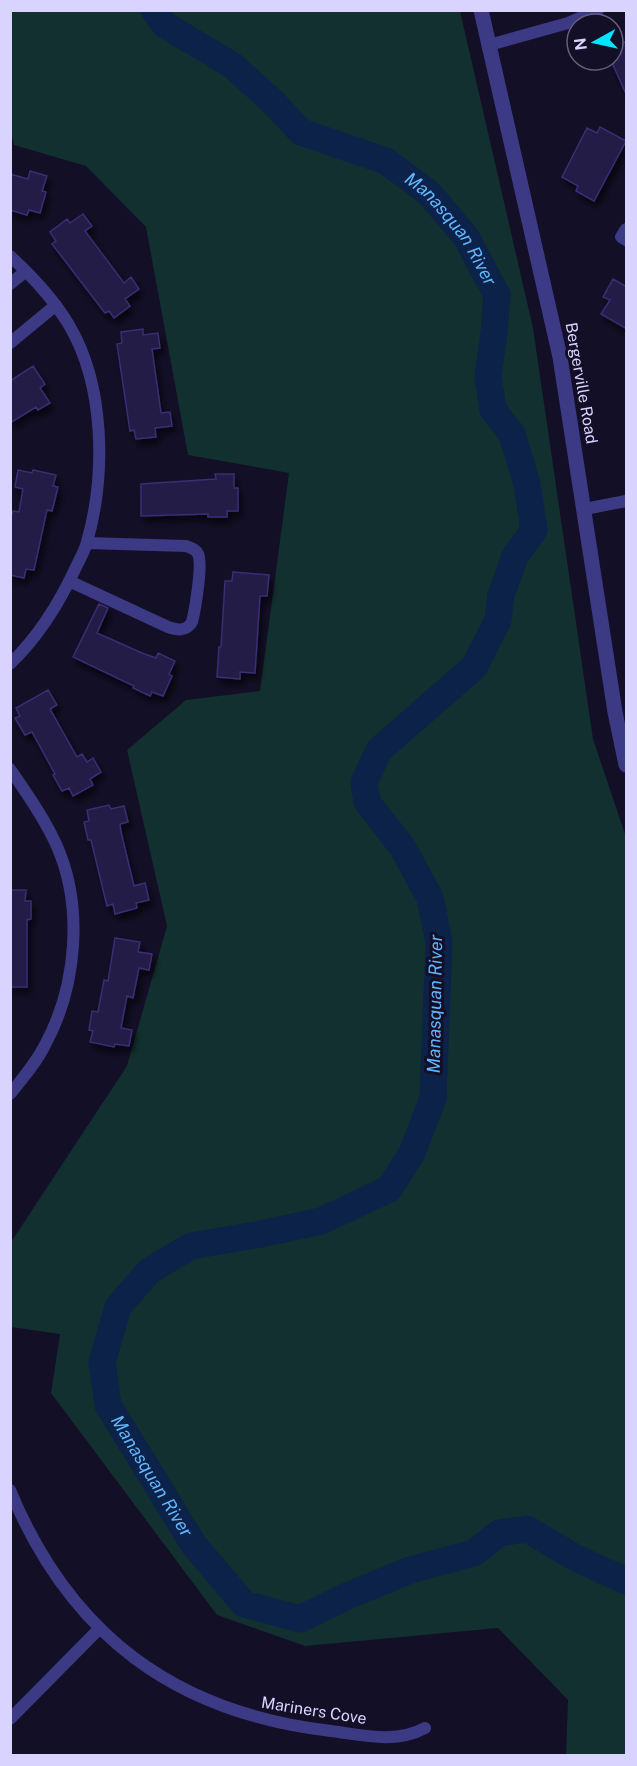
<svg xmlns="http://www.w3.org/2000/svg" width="637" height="1766" font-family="'Public Sans',sans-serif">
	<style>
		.green { fill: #12302f }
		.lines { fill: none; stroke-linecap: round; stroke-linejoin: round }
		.river { stroke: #0c2248; stroke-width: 27 }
		.building { fill: #241b47; stroke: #3b2d73; stroke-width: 1.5; filter: url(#shadow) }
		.minor { stroke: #3d3a85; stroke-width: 12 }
		.tertiary { stroke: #3d3a85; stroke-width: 15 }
		.labels { text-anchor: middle; stroke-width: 6; stroke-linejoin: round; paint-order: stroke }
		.street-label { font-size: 16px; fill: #d9d4ff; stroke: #130f26 }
		.water-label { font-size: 18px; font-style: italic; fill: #62b6ff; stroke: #130f26 }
	</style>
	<defs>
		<filter id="shadow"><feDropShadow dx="3.5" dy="6" stdDeviation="3" flood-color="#0009"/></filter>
	</defs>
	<rect width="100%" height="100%" fill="#130f26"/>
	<path class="green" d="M 11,10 L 460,11 L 533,328 L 593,739 L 626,837 L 626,1755 L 566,1755 L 568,1700 L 498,1628 L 305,1646 L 217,1615 L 51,1393 L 60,1334 L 11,1327 L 11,1242 L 127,1066 L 167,926 L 127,750 L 186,700 L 260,691 L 289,473 L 188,455 L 146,227 L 86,166 L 14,145 L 10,128 Z"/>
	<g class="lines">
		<path class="river" id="s1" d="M 154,10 L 165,25 L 232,65 L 272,101 L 301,132 L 386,161 L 429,193 L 466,237 L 497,295 L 494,333 L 488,376 L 493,410 L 512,434 L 527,484 L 534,530 L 515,556 L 501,595 L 498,620 L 474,667 L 379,750 L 364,782 L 367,802 L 403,848 L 430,898 L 439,942 L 433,1098 L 412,1153 L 389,1189 L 321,1221 L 261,1234 L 191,1246 L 149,1271 L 118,1307 L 102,1362 L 108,1405 L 194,1545 L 244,1604 L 300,1619 L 347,1596 L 410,1570 L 474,1553 L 499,1533 L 527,1529 L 574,1557 L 626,1581"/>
	</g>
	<path class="building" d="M 627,41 L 627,96 L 613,65 L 613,47 Z
		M 600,127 L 626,141 L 594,201 L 576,191 L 578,186 L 562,177 L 587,128 L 597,133 Z
		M 30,171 L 47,176 L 42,191 L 46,192 L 40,213 L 29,210 L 27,215 L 10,210 L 10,174 L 28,179 Z
		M 83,214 L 92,226 L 85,231 L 124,283 L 131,277 L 139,289 L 125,299 L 130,306 L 114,318 L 109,311 L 105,313 L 52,244 L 56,241 L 50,232 L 67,219 L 70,223 Z
		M 613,279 L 627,287 L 627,329 L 601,314 L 610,300 L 603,297 Z
		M 143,329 L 143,335 L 158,333 L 160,348 L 152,349 L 161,413 L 170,412 L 172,426 L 155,428 L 156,437 L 136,439 L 134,430 L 130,431 L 117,344 L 122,343 L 121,332 Z
		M 33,366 L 45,384 L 40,388 L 50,403 L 38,410 L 36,407 L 10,423 L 10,381 Z
		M 18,470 L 32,473 L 33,470 L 56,475 L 53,486 L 58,487 L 52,511 L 47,510 L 34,570 L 26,569 L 24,578 L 10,575 L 10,521 L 13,511 L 19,512 L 23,489 L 15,487 Z
		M 215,474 L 234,474 L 234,488 L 238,488 L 238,511 L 227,511 L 227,517 L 208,517 L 208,514 L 141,516 L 141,484 L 216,479 Z
		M 233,572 L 269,575 L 267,596 L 260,596 L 255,673 L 240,672 L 240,679 L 217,677 L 219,647 L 221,647 L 225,581 L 232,581 Z
		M 99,604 L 108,608 L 97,633 L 142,653 L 156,658 L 158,653 L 175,661 L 169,674 L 172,676 L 163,696 L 152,692 L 150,696 L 133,688 L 134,686 L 73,657 Z
		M 48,690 L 57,705 L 50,709 L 77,757 L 82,754 L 87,762 L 93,758 L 101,772 L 90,779 L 93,785 L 73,796 L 69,788 L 62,791 L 53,775 L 55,774 L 32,732 L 25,735 L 15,718 L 20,716 L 16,708 Z
		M 109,805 L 111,809 L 124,806 L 128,822 L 120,824 L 121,832 L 134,886 L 145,883 L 149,900 L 136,903 L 137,908 L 115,914 L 113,904 L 107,906 L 91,840 L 88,840 L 84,822 L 89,821 L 87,810 Z
		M 10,890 L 26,890 L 25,901 L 31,901 L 31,919 L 27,920 L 27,987 L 10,987 Z
		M 115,938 L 140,942 L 138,952 L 152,954 L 149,970 L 139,968 L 133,998 L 127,996 L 121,1028 L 132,1030 L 129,1046 L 115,1044 L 114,1047 L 90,1042 L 93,1031 L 89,1030 L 92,1011 L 98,1012 L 104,980 L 108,981 Z"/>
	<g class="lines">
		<path class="minor" d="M 489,45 L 568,23 L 598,10
			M 626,229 L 621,237 L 626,240
			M 10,256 C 33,277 53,298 69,325 C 105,386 106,475 87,542 C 85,550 80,559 76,567 C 60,602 39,636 10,664
			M 10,284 L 26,271
			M 10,343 L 56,305
			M 585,509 L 626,501
			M 69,581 L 168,627 C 177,630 186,632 192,622 C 195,610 203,564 198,554 C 196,549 191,548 186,546 L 87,543
			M 10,769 C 27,794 44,818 56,844 C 84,906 77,986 45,1045 C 36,1063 23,1078 10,1094
			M 10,1490 C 70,1635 175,1713 331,1731 C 362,1735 396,1744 425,1728
			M 10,1719 L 99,1629"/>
		<path class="tertiary" d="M 481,10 L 560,357 L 615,712 L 626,765"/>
	</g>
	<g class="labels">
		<g class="street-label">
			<text transform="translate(582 383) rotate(80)" y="6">Bergerville Road</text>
			<text transform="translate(314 1710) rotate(9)" y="6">Mariners Cove</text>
		</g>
		<g class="water-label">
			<text dy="6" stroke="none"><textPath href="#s1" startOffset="378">Manasquan River</textPath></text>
			<text transform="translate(435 1004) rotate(-89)" y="6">Manasquan River</text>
			<text dy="6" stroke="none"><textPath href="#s1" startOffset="1944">Manasquan River</textPath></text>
		</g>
	</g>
	<rect width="637" height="1766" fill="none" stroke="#d9d4ff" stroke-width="24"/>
	<g transform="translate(595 42) rotate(262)"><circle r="28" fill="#130f26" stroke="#625e7d" stroke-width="1.5"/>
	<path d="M0-4.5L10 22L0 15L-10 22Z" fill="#00e5ff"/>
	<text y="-9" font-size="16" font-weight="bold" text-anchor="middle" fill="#d9d4ff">N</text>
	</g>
</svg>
